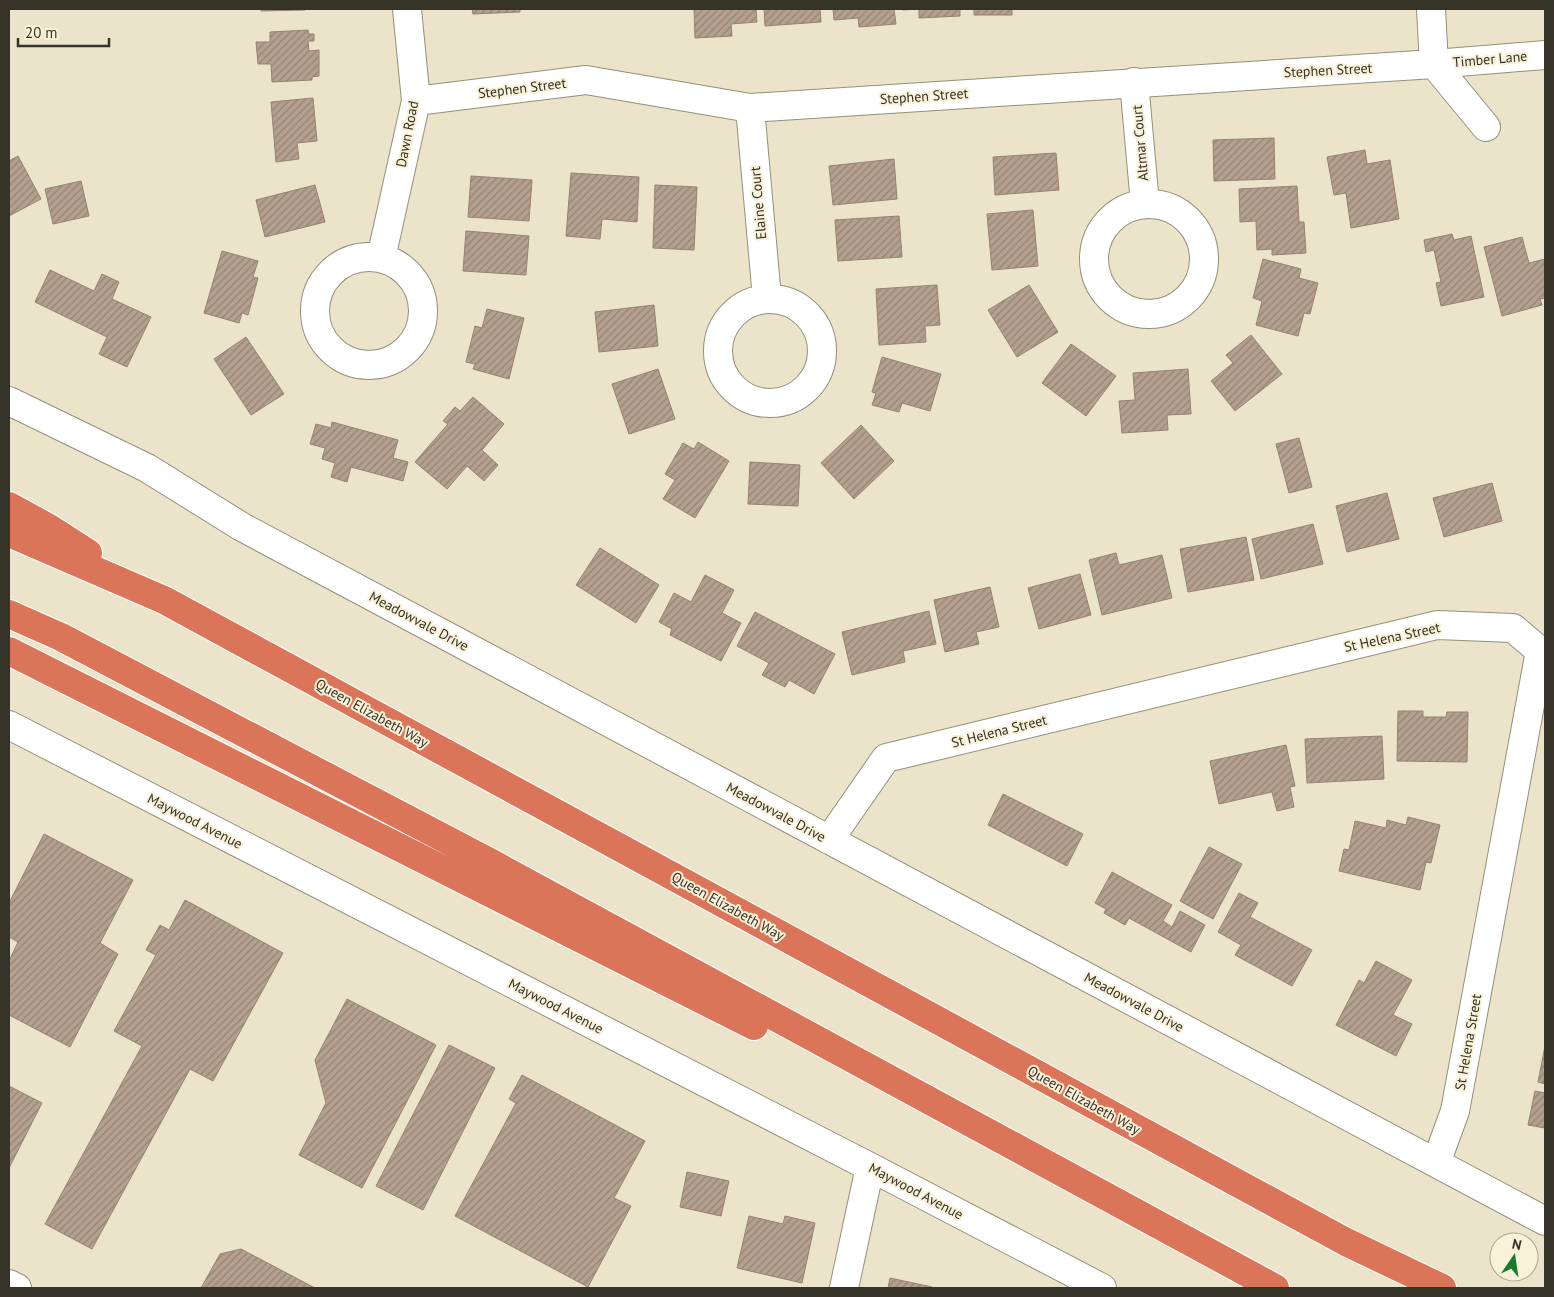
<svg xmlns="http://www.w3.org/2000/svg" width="1554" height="1297" font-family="'PT Sans',sans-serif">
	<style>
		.building { fill: url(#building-hatch); stroke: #958271 }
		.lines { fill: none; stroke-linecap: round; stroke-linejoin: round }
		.minor-casing { stroke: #968f78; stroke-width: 30 }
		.highway-casing { stroke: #fff; stroke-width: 30 }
		.minor { stroke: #fff; stroke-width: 28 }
		.highway { stroke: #db755a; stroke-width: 28 }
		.labels { text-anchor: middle; stroke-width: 4; stroke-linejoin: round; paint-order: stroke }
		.street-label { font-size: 14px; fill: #353228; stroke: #f9f1d8 }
	</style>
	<defs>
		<pattern id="building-hatch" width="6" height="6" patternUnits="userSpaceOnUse" patternTransform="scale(1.25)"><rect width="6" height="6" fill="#b4a08e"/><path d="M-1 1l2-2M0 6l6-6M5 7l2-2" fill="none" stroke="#938374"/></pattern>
	</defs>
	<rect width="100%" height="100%" fill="#ebe4cb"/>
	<path class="building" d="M 261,9 L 305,9 L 305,10 L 261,11 Z
		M 472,9 L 520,9 L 520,12 L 473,14 Z
		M 694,9 L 756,9 L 757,22 L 731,24 L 732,36 L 695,38 Z
		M 764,9 L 820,9 L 821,22 L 765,26 Z
		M 833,9 L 894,9 L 896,24 L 859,27 L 858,18 L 834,20 Z
		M 903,9 L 960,9 L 960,16 L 919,18 L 919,9 L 903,10 Z
		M 974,9 L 1012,9 L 1012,15 L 974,15 Z
		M 308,30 L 309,34 L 314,34 L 314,41 L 308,41 L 309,51 L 319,50 L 319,76 L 312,77 L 312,80 L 272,82 L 271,64 L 258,64 L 256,42 L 270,42 L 270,32 Z
		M 313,98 L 317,141 L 297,143 L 299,159 L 276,162 L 271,102 Z
		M 1274,138 L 1275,179 L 1214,181 L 1213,140 Z
		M 1365,150 L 1367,164 L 1390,160 L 1399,219 L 1351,228 L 1346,193 L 1334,195 L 1327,157 Z
		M 1056,153 L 1059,190 L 995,195 L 993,157 Z
		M 18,156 L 41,199 L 9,216 L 9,161 Z
		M 894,159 L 897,199 L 833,205 L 829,166 Z
		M 571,173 L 639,177 L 637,222 L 602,219 L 600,239 L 566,236 Z
		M 471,176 L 532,180 L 529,221 L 468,217 Z
		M 81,181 L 89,216 L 53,224 L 45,189 Z
		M 315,185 L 325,222 L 265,237 L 256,200 Z
		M 655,185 L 697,187 L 694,250 L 653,248 Z
		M 1297,186 L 1299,222 L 1304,222 L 1306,253 L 1272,255 L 1272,249 L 1257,250 L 1256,221 L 1240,222 L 1239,189 Z
		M 1033,210 L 1038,266 L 992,270 L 987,214 Z
		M 899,216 L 902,257 L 838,261 L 835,220 Z
		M 466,231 L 529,236 L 526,275 L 463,271 Z
		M 1452,234 L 1454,240 L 1471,236 L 1484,297 L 1441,306 L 1436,283 L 1441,282 L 1434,250 L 1426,252 L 1424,240 Z
		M 1522,237 L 1529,263 L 1545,259 L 1545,298 L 1540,299 L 1542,305 L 1502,316 L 1484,247 Z
		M 222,251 L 258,261 L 253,277 L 258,278 L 248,315 L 242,313 L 239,323 L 204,313 Z
		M 1263,259 L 1301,269 L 1299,278 L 1318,283 L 1310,314 L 1304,313 L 1298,336 L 1256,325 L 1262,301 L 1253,298 Z
		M 50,270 L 94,291 L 102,274 L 119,282 L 112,299 L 151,317 L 127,367 L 99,354 L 107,337 L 35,302 Z
		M 937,285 L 940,325 L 925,326 L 926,342 L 879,345 L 876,289 Z
		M 1029,285 L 1058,332 L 1017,357 L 988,310 Z
		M 654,305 L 658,346 L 599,352 L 595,312 Z
		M 487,309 L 524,318 L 509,379 L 473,369 L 475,364 L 466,362 L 475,326 L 482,328 Z
		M 1251,335 L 1282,374 L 1235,411 L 1211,381 L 1233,363 L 1226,355 Z
		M 246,337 L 284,394 L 251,415 L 214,359 Z
		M 1071,344 L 1116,376 L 1086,416 L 1042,383 Z
		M 882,357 L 941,374 L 930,411 L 902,403 L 899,412 L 872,405 L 876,393 L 872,392 Z
		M 658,369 L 675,419 L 629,434 L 612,384 Z
		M 1188,369 L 1191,414 L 1167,415 L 1168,430 L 1122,433 L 1119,401 L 1135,400 L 1133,373 Z
		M 473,397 L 504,424 L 482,450 L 498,465 L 484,481 L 467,466 L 447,489 L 415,462 L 448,424 L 443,421 L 455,407 L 460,411 Z
		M 332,422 L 398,440 L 393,458 L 408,462 L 403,481 L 351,467 L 347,482 L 331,477 L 335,463 L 322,459 L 325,448 L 310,444 L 316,424 L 331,428 Z
		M 861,425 L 894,461 L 854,499 L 821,463 Z
		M 1299,438 L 1312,487 L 1289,493 L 1276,444 Z
		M 698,442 L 729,461 L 695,518 L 663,499 L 675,480 L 665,474 L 683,443 L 694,449 Z
		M 750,462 L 800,465 L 798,506 L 748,504 Z
		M 1492,483 L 1502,521 L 1444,537 L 1433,498 Z
		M 1387,493 L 1399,539 L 1347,552 L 1336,506 Z
		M 1313,524 L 1323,564 L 1261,579 L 1252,539 Z
		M 1246,537 L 1254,580 L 1188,592 L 1180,549 Z
		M 600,548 L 659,585 L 636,623 L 576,585 Z
		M 1116,553 L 1119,565 L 1162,555 L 1172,598 L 1102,615 L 1089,560 Z
		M 1080,574 L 1091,615 L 1039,629 L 1028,588 Z
		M 705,575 L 734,590 L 722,613 L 741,623 L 721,661 L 670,635 L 672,629 L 659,622 L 674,593 L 691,602 Z
		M 990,587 L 999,627 L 976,632 L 979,644 L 945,652 L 934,600 Z
		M 929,611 L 936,644 L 903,651 L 905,662 L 852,675 L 842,632 Z
		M 755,612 L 835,654 L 814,694 L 789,680 L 785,687 L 762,675 L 769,663 L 737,646 Z
		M 1398,711 L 1423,711 L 1423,717 L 1446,717 L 1447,712 L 1468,712 L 1467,762 L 1397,761 Z
		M 1382,736 L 1384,779 L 1307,783 L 1305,739 Z
		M 1286,745 L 1295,786 L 1290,787 L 1294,807 L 1277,811 L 1272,792 L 1219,804 L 1210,761 Z
		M 1003,794 L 1083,834 L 1067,866 L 988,825 Z
		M 1408,817 L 1440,825 L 1431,863 L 1426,862 L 1420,890 L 1339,871 L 1344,849 L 1349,850 L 1355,821 L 1386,828 L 1387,820 L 1406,825 Z
		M 44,834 L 133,880 L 100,943 L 118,954 L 70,1047 L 9,1015 L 9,961 L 18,942 L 9,937 L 9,903 Z
		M 1209,847 L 1242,864 L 1213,919 L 1180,901 Z
		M 1112,872 L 1172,905 L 1163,921 L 1172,927 L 1180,911 L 1205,925 L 1191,952 L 1129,918 L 1125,925 L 1104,913 L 1106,909 L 1095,903 Z
		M 1239,893 L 1258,903 L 1250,917 L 1312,950 L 1292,986 L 1235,955 L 1241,945 L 1218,932 Z
		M 185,900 L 283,953 L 213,1081 L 190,1069 L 92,1249 L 45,1224 L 142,1046 L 114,1031 L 156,955 L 146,950 L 160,925 L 169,930 Z
		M 1376,961 L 1412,980 L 1393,1015 L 1412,1024 L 1396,1056 L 1336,1025 L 1359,980 L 1364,983 Z
		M 347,999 L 436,1045 L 362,1188 L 299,1155 L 326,1103 L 315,1060 Z
		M 449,1045 L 495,1068 L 423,1210 L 376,1186 Z
		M 1545,1046 L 1545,1084 L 1538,1082 Z
		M 522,1075 L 645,1141 L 614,1198 L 631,1206 L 588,1287 L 455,1216 L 516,1103 L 509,1099 Z
		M 9,1086 L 42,1103 L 9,1168 Z
		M 1535,1091 L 1545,1093 L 1545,1128 L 1528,1125 Z
		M 687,1172 L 729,1181 L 721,1216 L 680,1207 Z
		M 749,1216 L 783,1224 L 785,1216 L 815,1223 L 802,1283 L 737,1268 Z
		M 241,1249 L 315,1288 L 201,1288 L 220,1254 Z
		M 890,1278 L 932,1287 L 932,1288 L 888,1288 Z"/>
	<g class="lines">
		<g class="minor-casing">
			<path id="minor" d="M 1431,9 L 1434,64
				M 1434,64 L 1486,127
				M 1134,82 L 1145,204
				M 416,101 L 586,80 L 750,108 L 1434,64 L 1545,55
				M 750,108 L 767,298
				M1094 259a55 55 0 1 1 110 0a55 55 0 1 1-110 0Z
				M315 311a54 54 0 1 1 108 0a54 54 0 1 1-108 0Z
				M 381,258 L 416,101 L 407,9
				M718 351a52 52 0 1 1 104 0a52 52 0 1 1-104 0Z
				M 9,401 L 147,468 L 242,527 L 1545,1221
				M 9,725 L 870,1167 L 1102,1288
				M 829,840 L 886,758 L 1437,625 L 1513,628 L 1540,651 L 1455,1111 L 1436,1163
				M 9,1284 L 17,1288
				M 844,1288 L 870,1167"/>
		</g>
		<g class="highway-casing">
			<path id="highway" d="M 9,506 L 49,528 L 88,553
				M 9,533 L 164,600 L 1346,1242 L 1442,1288
				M 9,614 L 61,637 L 495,865 L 1275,1288
				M 9,651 L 754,1026"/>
		</g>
		<use href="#minor" class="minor"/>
		<use href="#highway" class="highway"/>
	</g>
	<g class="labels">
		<g class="street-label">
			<text transform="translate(1490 59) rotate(-5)" y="5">Timber Lane</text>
			<text transform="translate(1328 70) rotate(-3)" y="5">Stephen Street</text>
			<text transform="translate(522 88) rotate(-7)" y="5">Stephen Street</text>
			<text transform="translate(924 96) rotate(-4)" y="5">Stephen Street</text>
			<text transform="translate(407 134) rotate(-79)" y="5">Dawn Road</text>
			<text transform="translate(1140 143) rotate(-95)" y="5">Altmar Court</text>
			<text transform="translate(758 203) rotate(-95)" y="5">Elaine Court</text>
			<text transform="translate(419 621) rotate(28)" y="5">Meadowvale Drive</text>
			<text transform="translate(1392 637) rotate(-12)" y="5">St Helena Street</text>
			<text transform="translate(372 713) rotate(29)" y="5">Queen Elizabeth Way</text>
			<text transform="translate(999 731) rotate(-14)" y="5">St Helena Street</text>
			<text transform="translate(776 812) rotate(28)" y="5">Meadowvale Drive</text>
			<text transform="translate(195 821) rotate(27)" y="5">Maywood Avenue</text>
			<text transform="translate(728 906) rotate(29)" y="5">Queen Elizabeth Way</text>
			<text transform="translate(1134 1002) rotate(28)" y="5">Meadowvale Drive</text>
			<text transform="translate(556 1006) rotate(27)" y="5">Maywood Avenue</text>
			<text transform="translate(1468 1042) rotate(-80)" y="5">St Helena Street</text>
			<text transform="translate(1084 1100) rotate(29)" y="5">Queen Elizabeth Way</text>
			<text transform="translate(916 1191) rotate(28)" y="5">Maywood Avenue</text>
		</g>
	</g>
	<rect width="1554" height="1297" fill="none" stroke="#353228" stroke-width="20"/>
	<g transform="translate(1514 1257) rotate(13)"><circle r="24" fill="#f9f1d8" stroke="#aba592"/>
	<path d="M0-4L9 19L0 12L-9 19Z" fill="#177b2e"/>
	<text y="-8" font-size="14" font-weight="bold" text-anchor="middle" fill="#353228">N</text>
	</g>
	<path d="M18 38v8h91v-8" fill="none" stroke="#353228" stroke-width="2.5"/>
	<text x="25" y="38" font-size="15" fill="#353228" stroke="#f9f1d8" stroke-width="4" paint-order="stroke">20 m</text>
</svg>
